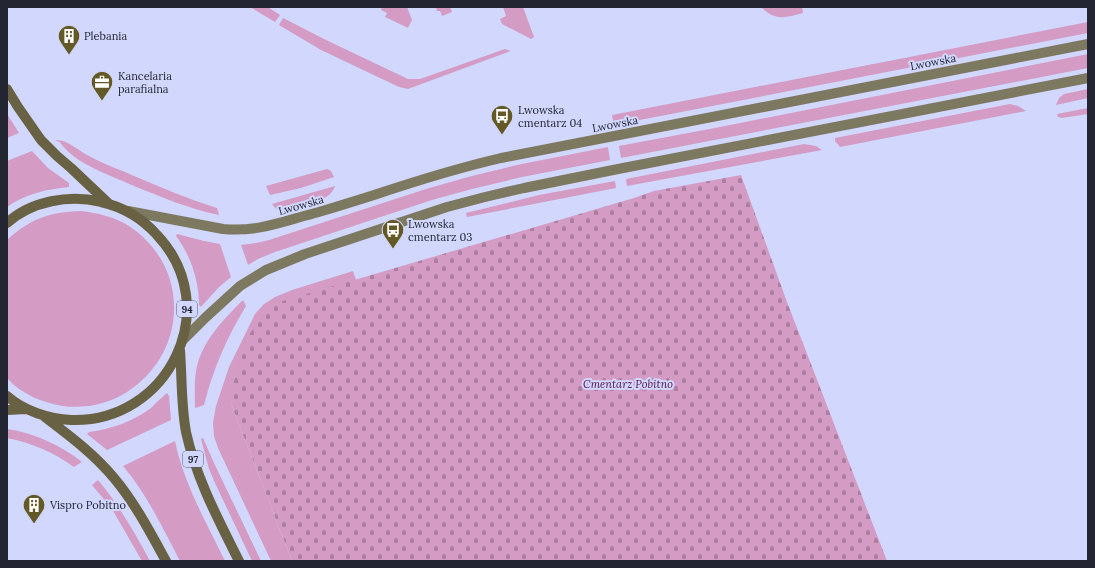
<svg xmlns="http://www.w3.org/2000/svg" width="1095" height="568" font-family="Lora,serif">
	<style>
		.green { fill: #d49cc4 }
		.cemetery { fill: url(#cemetery-stones) }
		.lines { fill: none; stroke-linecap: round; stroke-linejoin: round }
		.secondary { stroke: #7d7860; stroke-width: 10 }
		.primary { stroke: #686143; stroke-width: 10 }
		.labels { text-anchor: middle; stroke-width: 4; stroke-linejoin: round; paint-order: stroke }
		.shield { fill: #d1d7fd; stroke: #575a70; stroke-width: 1 }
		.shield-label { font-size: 10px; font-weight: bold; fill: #232533 }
		.poi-label { font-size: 11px; fill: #232533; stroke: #d1d7fd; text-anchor: start }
		.street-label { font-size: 11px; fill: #232533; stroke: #d1d7fd }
		.park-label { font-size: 11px; font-style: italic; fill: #571149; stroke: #d1d7fd }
	</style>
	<defs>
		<pattern id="cemetery-stones" width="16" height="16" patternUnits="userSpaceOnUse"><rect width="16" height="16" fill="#d49cc4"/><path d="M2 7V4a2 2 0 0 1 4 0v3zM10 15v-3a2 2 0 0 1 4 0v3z" fill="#ac7fa0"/></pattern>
	</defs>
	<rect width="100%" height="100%" fill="#d1d7fd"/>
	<path class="green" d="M 250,7 L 268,7 L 280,15 L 275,22 Z
		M 382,7 L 407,7 L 412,20 L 408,28 L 385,17 L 387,13 L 381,10 Z
		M 436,7 L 450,7 L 452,12 L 442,16 L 440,11 L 437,11 Z
		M 503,7 L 523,7 L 534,37 L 531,39 L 502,24 L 500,19 L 506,16 Z
		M 761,7 L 802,7 L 803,13 C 785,18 775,21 761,7 Z
		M 283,18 L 326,40 L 408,79 L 420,79 L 505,49 L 511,51 L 408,89 L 399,87 L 321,50 L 279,25 Z
		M 1088,22 L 1088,33 L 614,125 L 612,115 Z
		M 1088,54 L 1088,68 L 621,158 L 619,146 L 720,127 Z
		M 1088,89 L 1088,98 L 1056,105 L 1059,98 L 1064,94 Z
		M 1010,104 L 1018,106 L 1026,111 L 840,147 L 835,141 L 835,138 Z
		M 1088,108 L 1088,114 L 1062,118 L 1058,117 L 1057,114 Z
		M 7,114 L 19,133 L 7,138 Z
		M 56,140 C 66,139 79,151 89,156 C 103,164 119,169 134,176 C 162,188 189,199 217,208 L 219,215 C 189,209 162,197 134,186 C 110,175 74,164 59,141 L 58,142 Z
		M 804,144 L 816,146 L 822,150 L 627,186 L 626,179 Z
		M 608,147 L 610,160 L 522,177 L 472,189 L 432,200 L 275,252 L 258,259 L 248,265 L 241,245 L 256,243 L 269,240 L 426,189 L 468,177 L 517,165 Z
		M 32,151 L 48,168 L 69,183 L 69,187 C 47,189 25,194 7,207 L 7,161 Z
		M 327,169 L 331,171 L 334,177 L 301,188 L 270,195 L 266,186 Z
		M 615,181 L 616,188 L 467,217 L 466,213 L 539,195 Z
		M 335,186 C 334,189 332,192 330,194 C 321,203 290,208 277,210 L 272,204 Z
		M 81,211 C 98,213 115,217 129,226 C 191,267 188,353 127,392 C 108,404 85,409 63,406 C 43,403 21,394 7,378 L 7,240 C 30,219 49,212 81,211 Z
		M 177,234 L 204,241 L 220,244 L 231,277 L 219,287 L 201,307 L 199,305 C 199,281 191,256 176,236 Z
		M 353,271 L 356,280 L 269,306 L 230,401 L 292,561 L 271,561 L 218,448 L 214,436 L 213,423 L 216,406 L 229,367 L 255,314 L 264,304 L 275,297 L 292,290 Z
		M 243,300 L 246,306 C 227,337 213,369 204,405 L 195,408 C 195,396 194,383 196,371 C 201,342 223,320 243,300 Z
		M 167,393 L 169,396 L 171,420 L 107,450 L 87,434 L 89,432 C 111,429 132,422 151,408 C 156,403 161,398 167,393 Z
		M 7,429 C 35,433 60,445 82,462 L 74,467 C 53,452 32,443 7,438 Z
		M 203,438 L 214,463 L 261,561 L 252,561 L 215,483 L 209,469 L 201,439 Z
		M 175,441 C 184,484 206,522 225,561 L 180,561 C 163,529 147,494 123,466 Z
		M 98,480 C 119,505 135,533 150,561 L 142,561 L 112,509 L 92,485 Z"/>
	<path class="cemetery" d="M 741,175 L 787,302 L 887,561 L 292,561 L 230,401 L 230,396 L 243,348 L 249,335 L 269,305 L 634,198 L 654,191 Z"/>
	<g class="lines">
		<path class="secondary" d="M 128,211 L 223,229 C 253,232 276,224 304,216 C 328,210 351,202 374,195 C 416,181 458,168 501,158 L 1088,44
			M 182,341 L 205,318 L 240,286 L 266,270 L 305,254 L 447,207 L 485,197 L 524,188 L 618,169 L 1088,78"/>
		<path class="primary" d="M 7,89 L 18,107 L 41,140 L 57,156 L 71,168 L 108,203
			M 7,223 C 31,201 70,194 101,202 C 123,207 142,218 157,235 C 225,307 169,423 71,420 C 49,419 24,411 7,396
			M 180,350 C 182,377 181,405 186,432 C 196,478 218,519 239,561
			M 7,410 L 26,409
			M 45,417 C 70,436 94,454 114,478 C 135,503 150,532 166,561"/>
	</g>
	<defs>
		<g id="building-pin" transform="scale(1.15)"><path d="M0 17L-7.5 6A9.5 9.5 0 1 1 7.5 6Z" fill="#645926" stroke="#d1d7fd"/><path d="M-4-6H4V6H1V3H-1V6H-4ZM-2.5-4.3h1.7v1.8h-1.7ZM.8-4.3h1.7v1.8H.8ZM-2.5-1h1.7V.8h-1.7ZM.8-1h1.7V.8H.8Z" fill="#fff"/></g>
		<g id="office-pin" transform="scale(1.15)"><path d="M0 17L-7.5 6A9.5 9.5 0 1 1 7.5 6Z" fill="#645926" stroke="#d1d7fd"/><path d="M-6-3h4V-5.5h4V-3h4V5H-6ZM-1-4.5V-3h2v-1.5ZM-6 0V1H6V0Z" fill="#fff"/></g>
		<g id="bus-pin" transform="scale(1.15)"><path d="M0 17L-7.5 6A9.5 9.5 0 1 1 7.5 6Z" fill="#645926" stroke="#d1d7fd"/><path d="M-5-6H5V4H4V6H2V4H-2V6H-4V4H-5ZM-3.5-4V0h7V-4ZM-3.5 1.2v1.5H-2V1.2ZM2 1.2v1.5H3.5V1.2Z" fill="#fff"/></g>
	</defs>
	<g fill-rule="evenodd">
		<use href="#building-pin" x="69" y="36"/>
		<use href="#office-pin" x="102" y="82"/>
		<use href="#bus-pin" x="502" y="116"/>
		<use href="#bus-pin" x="393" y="230"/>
		<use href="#building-pin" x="34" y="505"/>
	</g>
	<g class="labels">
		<g class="shield">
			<rect x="177" y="301" width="20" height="16" rx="3"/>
			<rect x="183" y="451" width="20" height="16" rx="3"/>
		</g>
		<g class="shield-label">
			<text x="187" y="313">94</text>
			<text x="193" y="463">97</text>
		</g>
		<g class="poi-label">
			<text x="84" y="40">Plebania</text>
			<text x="118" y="80">Kancelaria<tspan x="118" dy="13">parafialna</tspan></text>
			<text x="518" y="114">Lwowska<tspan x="518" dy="13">cmentarz 04</tspan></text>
			<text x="408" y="228">Lwowska<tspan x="408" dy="13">cmentarz 03</tspan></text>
			<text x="50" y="509">Vispro Pobitno</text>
		</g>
		<g class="street-label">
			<text transform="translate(933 62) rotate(-11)" y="4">Lwowska</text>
			<text transform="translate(615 124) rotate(-11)" y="4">Lwowska</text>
			<text transform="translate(301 205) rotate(-16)" y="4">Lwowska</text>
		</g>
		<g class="park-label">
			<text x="628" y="388">Cmentarz Pobitno</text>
		</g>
	</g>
	<rect width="1095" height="568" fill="none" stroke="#232533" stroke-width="16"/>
</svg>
